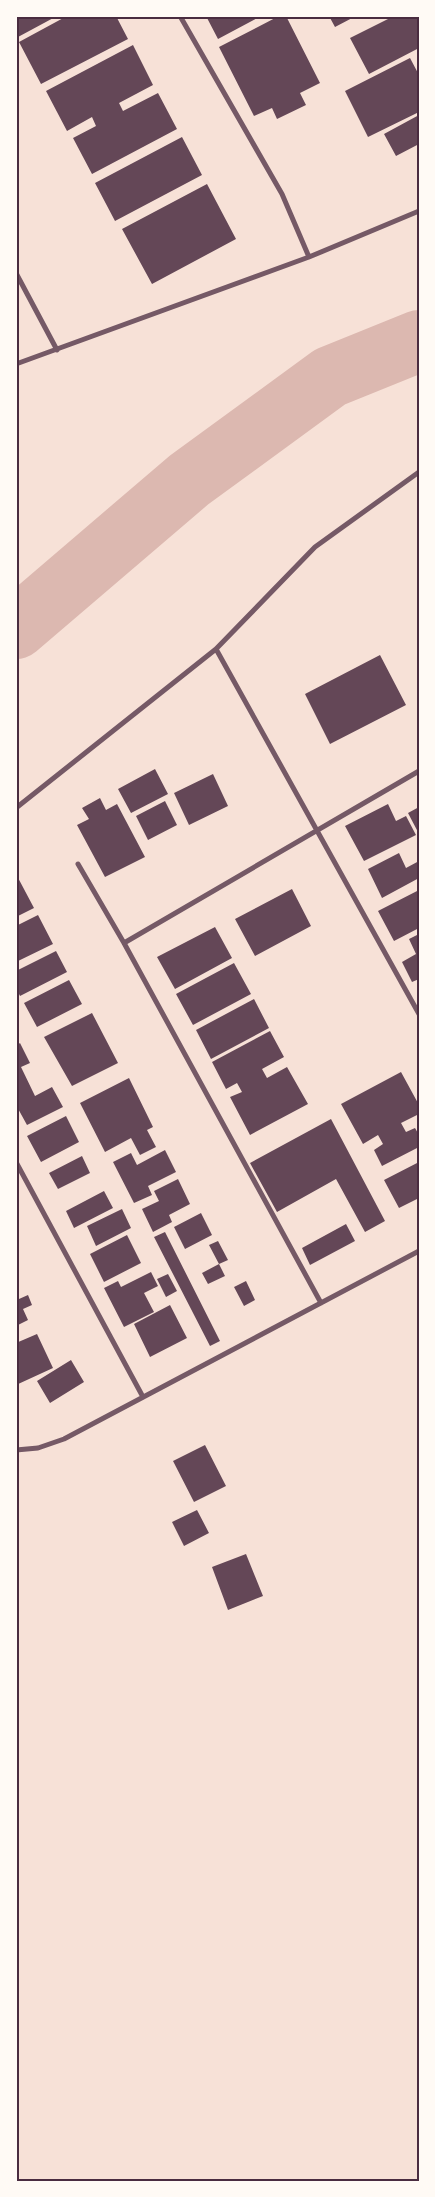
<svg xmlns="http://www.w3.org/2000/svg" width="435" height="2197" font-family="'Source Sans 3',sans-serif">
	<style>
		.lines { fill: none; stroke-linecap: round; stroke-linejoin: round }
		.river { stroke: #dcb8b0; stroke-width: 62 }
		.building { fill: #644757 }
		.minor { stroke: #755966; stroke-width: 5 }
		.neatline { fill: none; stroke: #4a2c40; stroke-width: 2 }
	</style>
	<rect width="100%" height="100%" fill="#f7e1d7"/>
	<g class="lines">
		<path class="river" d="M 16,628 L 189,480 L 330,377 L 419,341"/>
	</g>
	<path class="building" d="M 16,16 L 57,16 L 18,37 Z
		M 67,16 L 116,16 L 128,39 L 41,84 L 19,42 Z
		M 206,16 L 261,16 L 218,39 Z
		M 279,16 L 286,16 L 320,83 L 300,93 L 306,105 L 277,119 L 272,108 L 254,116 L 219,47 Z
		M 329,16 L 356,16 L 335,27 Z
		M 394,16 L 419,16 L 419,48 L 369,74 L 350,38 Z
		M 133,45 L 153,85 L 119,103 L 123,111 L 158,93 L 177,129 L 92,174 L 73,138 L 96,126 L 92,117 L 67,131 L 46,91 Z
		M 410,58 L 419,75 L 419,112 L 368,137 L 345,91 Z
		M 419,115 L 419,144 L 396,156 L 384,134 Z
		M 182,137 L 202,175 L 115,221 L 95,183 Z
		M 207,184 L 236,239 L 152,284 L 122,229 Z
		M 380,655 L 406,705 L 330,744 L 305,694 Z
		M 155,769 L 168,794 L 131,813 L 118,789 Z
		M 213,774 L 228,806 L 189,825 L 174,793 Z
		M 100,798 L 106,810 L 117,804 L 145,857 L 105,877 L 77,825 L 89,819 L 82,808 Z
		M 165,801 L 177,825 L 148,840 L 136,816 Z
		M 388,804 L 396,821 L 406,816 L 416,835 L 364,861 L 345,826 Z
		M 419,807 L 419,834 L 408,813 Z
		M 399,853 L 406,868 L 419,861 L 419,878 L 382,898 L 368,869 Z
		M 16,874 L 34,908 L 16,917 Z
		M 292,889 L 311,926 L 255,956 L 235,919 Z
		M 419,890 L 419,928 L 394,941 L 378,911 Z
		M 38,915 L 53,944 L 16,962 L 16,926 Z
		M 215,927 L 232,958 L 175,989 L 157,957 Z
		M 419,934 L 419,979 L 412,982 L 402,962 L 416,954 L 409,939 Z
		M 56,951 L 67,972 L 20,996 L 16,988 L 16,971 Z
		M 234,963 L 251,994 L 193,1025 L 176,994 Z
		M 69,980 L 82,1004 L 37,1027 L 24,1003 Z
		M 254,999 L 269,1028 L 211,1059 L 196,1030 Z
		M 92,1013 L 118,1063 L 72,1086 L 44,1037 Z
		M 270,1031 L 284,1057 L 262,1069 L 267,1078 L 287,1067 L 308,1104 L 250,1135 L 230,1097 L 242,1092 L 237,1083 L 226,1089 L 212,1062 Z
		M 20,1043 L 30,1063 L 21,1067 L 35,1096 L 52,1087 L 63,1107 L 27,1125 L 16,1105 L 18,1105 L 16,1101 L 16,1046 Z
		M 401,1072 L 419,1105 L 419,1114 L 401,1123 L 406,1132 L 415,1128 L 419,1135 L 419,1147 L 382,1166 L 374,1150 L 383,1144 L 378,1135 L 363,1144 L 341,1104 Z
		M 129,1078 L 153,1127 L 147,1130 L 156,1147 L 140,1155 L 131,1138 L 105,1152 L 80,1103 Z
		M 66,1116 L 79,1142 L 41,1162 L 27,1136 Z
		M 331,1119 L 385,1221 L 365,1232 L 336,1179 L 277,1212 L 250,1163 Z
		M 165,1150 L 176,1172 L 148,1186 L 152,1195 L 134,1203 L 113,1162 L 131,1153 L 137,1165 Z
		M 82,1156 L 90,1173 L 58,1189 L 49,1173 Z
		M 419,1162 L 419,1198 L 399,1208 L 384,1180 Z
		M 178,1179 L 190,1204 L 169,1215 L 172,1222 L 153,1232 L 142,1209 L 159,1201 L 154,1191 Z
		M 104,1191 L 113,1208 L 74,1228 L 66,1211 Z
		M 122,1209 L 131,1228 L 96,1246 L 87,1226 Z
		M 201,1213 L 212,1235 L 185,1249 L 174,1227 Z
		M 346,1224 L 355,1241 L 310,1265 L 302,1248 Z
		M 165,1232 L 220,1341 L 210,1346 L 154,1237 Z
		M 127,1235 L 141,1263 L 104,1282 L 90,1254 Z
		M 218,1241 L 228,1260 L 219,1264 L 209,1245 Z
		M 219,1264 L 225,1276 L 208,1284 L 202,1273 Z
		M 151,1272 L 158,1286 L 144,1293 L 154,1312 L 124,1327 L 104,1288 L 118,1281 L 121,1287 Z
		M 168,1274 L 177,1291 L 166,1297 L 157,1279 Z
		M 246,1281 L 255,1300 L 244,1306 L 234,1287 Z
		M 28,1295 L 32,1305 L 23,1309 L 28,1320 L 16,1326 L 16,1297 L 19,1299 Z
		M 170,1305 L 187,1338 L 150,1357 L 134,1324 Z
		M 37,1334 L 53,1368 L 16,1385 L 16,1343 Z
		M 71,1360 L 84,1382 L 50,1403 L 37,1381 Z
		M 205,1445 L 226,1486 L 194,1502 L 173,1461 Z
		M 197,1510 L 209,1533 L 184,1546 L 172,1522 Z
		M 246,1554 L 263,1596 L 228,1610 L 212,1567 Z"/>
	<g class="lines">
		<path class="minor" d="M 180,16 L 282,194 L 309,257
			M 16,273 L 57,350
			M 16,364 L 309,257 L 419,211
			M 419,472 L 315,547 L 216,649 L 419,1014
			M 16,808 L 216,649
			M 78,864 L 124,943 L 321,1303
			M 124,943 L 419,771
			M 16,1162 L 143,1397
			M 16,1450 L 38,1448 L 64,1439 L 419,1251"/>
	</g>
	<rect width="435" height="2197" fill="none" stroke="#fffaf5" stroke-width="35"/>
	<rect x="18" y="18" width="400" height="2162" class="neatline"/>
</svg>
